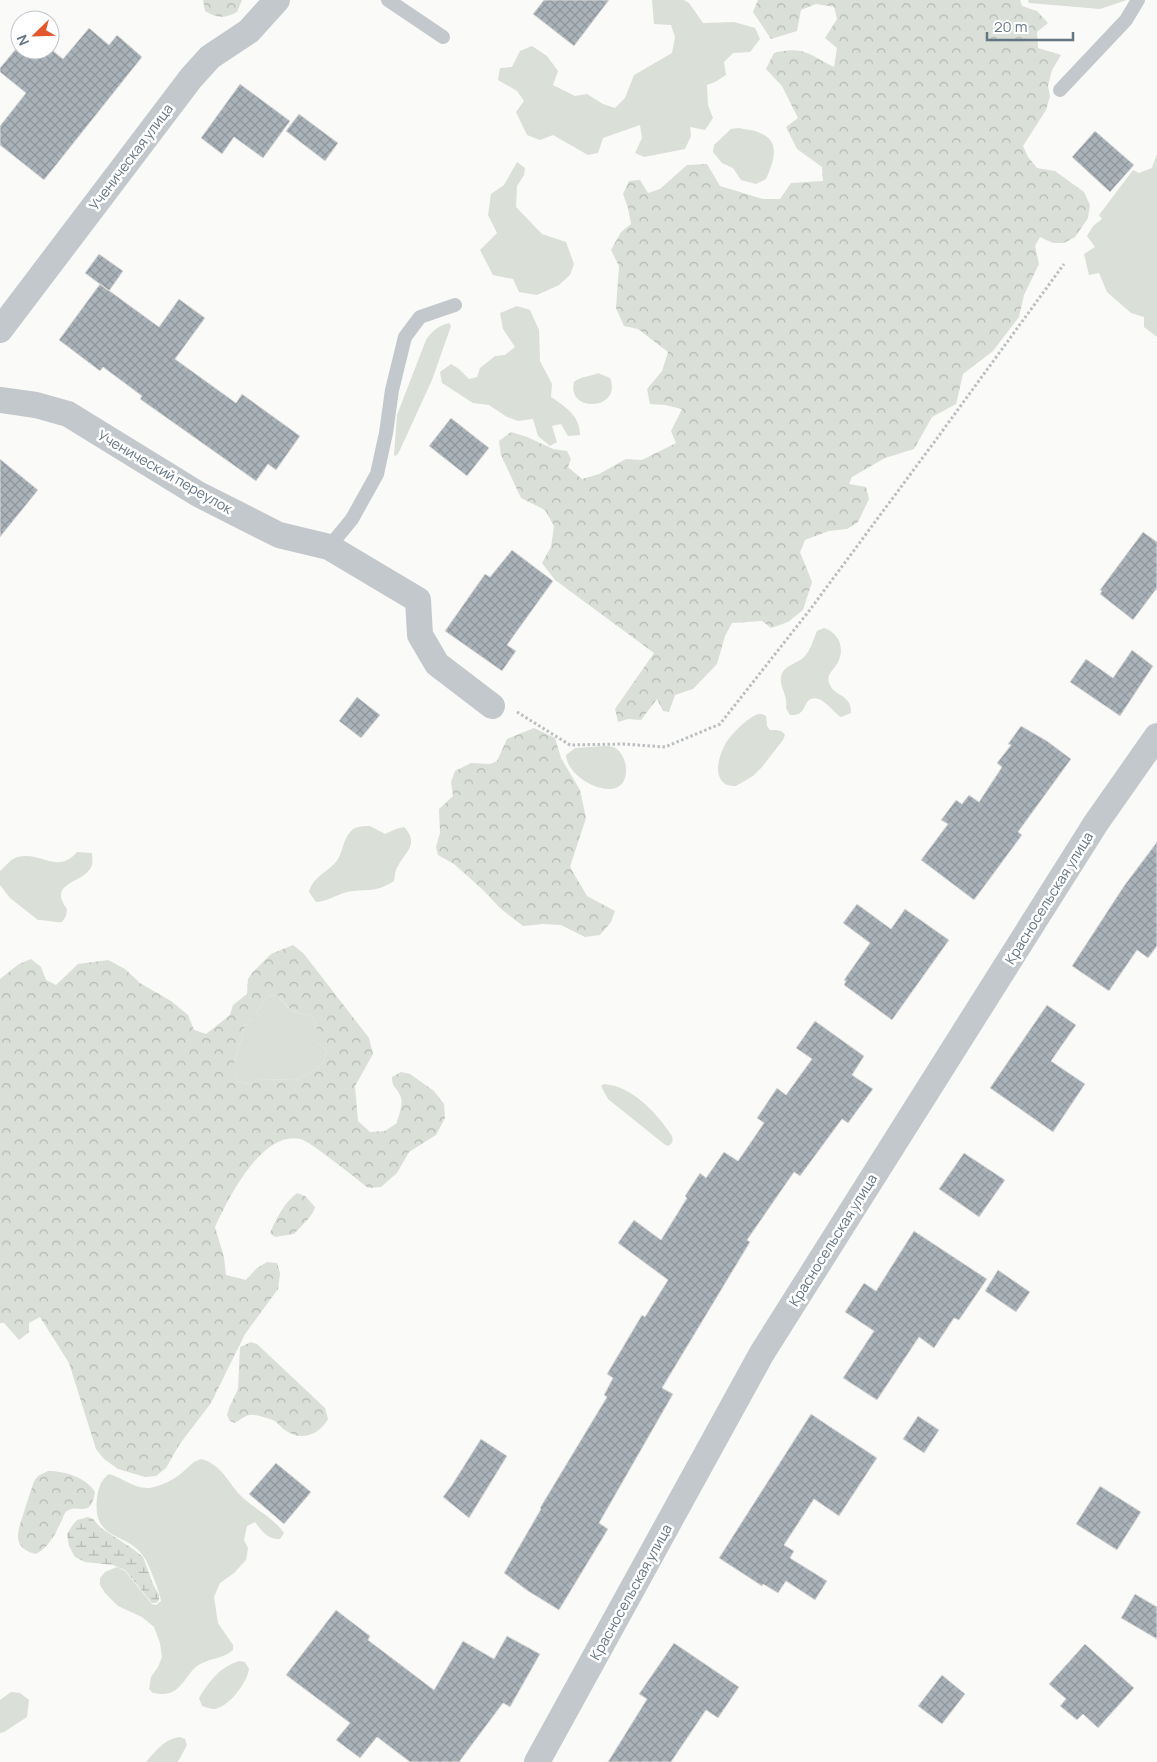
<svg xmlns="http://www.w3.org/2000/svg" width="1157" height="1762" font-family="Manrope,sans-serif">
	<style>
		.grass { fill: #dadfd7 }
		.forest { fill: url(#forest-crowns); fill-rule: evenodd }
		.wetland { fill: url(#wetland-marsh) }
		.building { fill: url(#building-cross-hatch); stroke: #dcdcda }
		.lines { fill: none; stroke-linecap: round; stroke-linejoin: round }
		.path { stroke: #bbbfc2; stroke-width: 3; stroke-dasharray: 2.5 2.5; stroke-linecap: butt }
		.service { stroke: #c3c8cc; stroke-width: 14 }
		.minor { stroke: #c3c8cc; stroke-width: 26 }
		.labels { text-anchor: middle; stroke-width: 5; stroke-linejoin: round; paint-order: stroke }
		.street-label { font-size: 14px; fill: #657683; stroke: #fff }
	</style>
	<defs>
		<pattern id="forest-crowns" width="20" height="18" patternUnits="userSpaceOnUse" patternTransform="scale(1.25)"><rect width="20" height="18" fill="#dadfd7"/><path d="M2 6a3 3 0 1 1 6 0M12 15a3 3 0 1 1 6 0" fill="none" stroke="#b4b9b4"/></pattern>
		<pattern id="wetland-marsh" width="20" height="14" patternUnits="userSpaceOnUse" patternTransform="scale(1.25)"><rect width="20" height="14" fill="#dadfd7"/><path d="M1 5h8M5 5V1M11 12h8M15 12V8" fill="none" stroke="#b4b9b4"/></pattern>
		<pattern id="building-cross-hatch" width="8" height="8" patternUnits="userSpaceOnUse" patternTransform="scale(1.25)"><rect width="8" height="8" fill="#aab3b9"/><path d="M0 0l8 8M0 8l8-8" fill="none" stroke="#8e969c"/></pattern>
	</defs>
	<rect width="100%" height="100%" fill="#fafaf8"/>
	<path class="grass" d="M 652,0 L 684,0 L 689,3 L 703,23 L 734,22 L 755,28 L 760,39 L 750,52 L 733,53 L 724,62 L 726,75 L 715,82 L 707,85 L 708,105 L 713,118 L 705,130 L 690,127 L 691,136 L 685,149 L 644,157 L 635,153 L 642,138 L 640,125 L 603,138 L 598,153 L 588,155 L 553,135 L 540,140 L 527,135 L 516,112 L 524,101 L 517,91 L 498,80 L 500,68 L 512,67 L 520,51 L 532,46 L 547,56 L 558,71 L 553,85 L 575,96 L 587,94 L 603,104 L 615,108 L 625,98 L 634,75 L 672,53 L 675,37 L 671,25 L 654,24 Z
		M 1028,0 L 1127,0 L 1100,9 L 1029,3 Z
		M 739,128 C 747,130 756,130 762,134 C 782,143 772,165 766,179 L 756,184 L 741,180 L 733,168 L 722,163 L 713,152 L 714,145 L 731,129 Z
		M 1157,154 L 1157,337 L 1144,327 L 1144,317 L 1131,313 L 1107,292 L 1099,273 L 1089,275 L 1084,254 L 1095,247 L 1087,236 L 1093,226 L 1102,219 L 1099,215 L 1133,170 L 1139,173 L 1152,168 Z
		M 517,162 L 525,168 L 524,175 L 517,186 L 516,207 L 542,234 L 566,242 L 574,264 L 570,275 L 559,285 L 537,295 L 519,292 L 513,279 L 493,275 L 480,250 L 497,233 L 488,215 L 491,194 L 504,185 Z
		M 517,306 L 530,310 L 539,330 L 540,361 L 552,384 L 551,397 C 566,407 580,416 580,435 L 568,436 L 561,424 L 552,426 L 557,442 L 550,446 L 538,436 L 533,419 L 518,421 L 507,417 L 489,405 L 473,403 L 442,383 L 440,372 L 451,364 L 459,369 L 469,379 L 477,377 L 480,368 L 495,356 L 505,355 L 515,347 L 503,329 L 500,313 Z
		M 449,323 L 451,326 L 432,380 L 399,452 L 397,455 L 394,456 L 397,415 L 426,340 C 431,332 439,325 449,323 Z
		M 598,373 L 610,378 C 623,410 566,414 574,382 C 581,376 590,377 598,373 Z
		M 824,628 C 839,633 845,648 838,662 C 834,670 826,674 829,683 C 834,697 852,694 851,713 L 841,717 C 833,712 821,694 811,699 C 802,703 807,716 790,715 L 786,708 C 788,694 779,687 781,677 C 783,665 797,664 804,657 C 811,650 813,640 817,631 Z
		M 758,714 L 762,714 L 766,716 L 767,726 L 770,730 C 776,730 781,729 785,735 L 783,740 L 762,767 L 753,776 L 736,786 C 732,786 727,786 724,783 C 711,773 722,746 731,736 C 738,728 748,718 758,714 Z
		M 605,746 C 614,746 618,748 623,757 C 629,770 627,789 609,789 C 592,789 567,773 566,755 L 575,748 Z
		M 370,826 L 385,834 L 396,829 L 404,827 C 420,844 405,852 398,866 C 395,870 395,876 394,881 C 373,894 368,888 347,892 C 336,895 328,901 316,902 L 309,892 C 313,877 325,874 335,863 C 343,855 342,840 351,831 C 356,826 363,826 370,826 Z
		M 77,852 L 92,853 C 92,857 93,862 92,865 C 86,884 46,881 67,909 L 66,916 L 62,922 C 54,923 47,920 38,920 L 10,898 L 0,885 L 0,871 C 6,866 10,859 18,857 C 41,851 57,875 77,852 Z
		M 277,995 C 288,1010 293,1012 311,1016 L 317,1026 L 318,1043 L 327,1051 L 323,1063 L 309,1073 L 295,1080 L 259,1079 L 248,1084 L 238,1081 L 234,1073 L 234,1064 L 245,1025 L 255,1015 L 267,996 Z
		M 604,1084 C 632,1086 657,1113 672,1136 C 673,1141 673,1143 668,1146 L 664,1144 L 608,1099 L 601,1086 Z
		M 202,1459 C 223,1466 228,1483 242,1497 C 256,1510 273,1517 284,1533 L 280,1539 C 268,1540 262,1531 255,1522 L 247,1526 L 244,1540 L 248,1548 L 246,1560 L 234,1573 L 220,1583 L 214,1597 L 218,1623 L 233,1645 L 233,1650 C 223,1659 208,1658 197,1666 C 188,1673 183,1687 172,1692 C 165,1695 160,1694 153,1693 L 149,1689 L 151,1677 L 158,1667 L 162,1657 L 160,1643 L 154,1627 L 142,1617 L 118,1606 L 105,1593 L 100,1585 L 100,1578 L 105,1572 L 117,1567 L 125,1571 L 152,1604 L 156,1605 L 161,1601 C 161,1595 148,1562 144,1557 C 127,1531 92,1542 97,1498 C 99,1487 100,1481 109,1474 C 122,1477 133,1489 149,1488 C 160,1487 175,1479 184,1471 C 191,1465 193,1461 202,1459 Z
		M 239,1661 L 245,1662 L 249,1669 C 247,1683 229,1707 214,1709 C 210,1709 206,1707 202,1706 L 199,1698 C 209,1681 220,1667 239,1661 Z
		M 11,1692 L 20,1693 L 29,1700 L 27,1717 L 4,1732 L 0,1733 L 0,1700 Z
		M 180,1737 L 185,1739 L 187,1745 L 178,1762 L 146,1762 C 156,1751 164,1739 180,1737 Z"/>
	<path class="forest" d="M 203,0 L 242,0 L 237,12 C 225,19 216,18 205,11 Z
		M 758,0 L 1020,0 L 1022,6 L 1037,11 L 1048,23 L 1037,32 L 1038,48 L 1061,55 L 1052,70 L 1048,86 L 1050,96 L 1046,110 L 1023,146 L 1028,157 L 1037,168 L 1055,171 L 1084,192 L 1090,205 L 1088,218 L 1075,237 L 1064,243 L 1053,243 L 1040,237 L 1035,246 L 1039,264 L 1024,295 L 1019,317 L 993,351 L 963,374 L 956,404 L 932,417 L 914,449 L 885,458 L 852,477 L 849,484 L 866,487 L 869,499 L 858,522 L 847,529 L 829,531 L 805,540 L 800,552 L 812,582 L 803,610 L 788,622 L 771,628 L 762,621 L 732,623 L 725,636 L 717,664 L 693,689 L 675,695 L 669,712 L 663,711 L 657,699 L 641,720 L 628,719 L 618,722 L 615,709 L 654,653 L 555,580 L 542,563 L 551,547 L 554,526 L 545,510 L 521,498 L 501,455 L 499,441 L 511,432 L 527,437 L 553,449 L 567,451 L 571,459 L 568,467 L 582,479 L 599,474 L 626,459 L 642,460 L 676,443 L 671,431 L 682,409 L 665,405 L 650,404 L 647,389 L 662,371 L 668,352 L 638,329 L 624,326 L 616,308 L 619,266 L 611,250 L 621,232 L 631,224 L 628,208 L 623,194 L 629,181 L 640,180 L 648,193 L 660,189 L 687,165 L 707,164 L 720,186 L 763,199 L 780,199 L 791,183 L 823,181 L 822,167 L 797,149 L 786,127 L 798,118 L 782,86 L 766,69 L 774,53 C 803,45 810,55 834,67 L 837,48 L 825,38 L 837,19 L 834,7 L 816,4 L 801,10 L 797,31 L 771,39 L 753,12 Z
		M 534,728 L 555,738 L 561,758 L 580,790 L 586,818 L 570,867 L 587,896 L 615,911 L 611,922 L 600,935 L 585,937 L 561,925 L 543,924 L 523,926 L 501,909 L 483,890 L 454,864 L 438,855 L 436,847 L 440,833 L 439,809 L 453,796 L 451,782 L 455,771 L 471,763 L 490,764 L 497,761 L 507,739 Z
		M 293,945 L 304,954 L 369,1038 L 373,1054 L 355,1086 L 358,1121 L 370,1132 L 385,1131 L 397,1123 C 399,1114 404,1103 400,1095 C 396,1086 392,1088 392,1077 L 401,1072 L 410,1074 L 434,1091 L 444,1104 L 445,1118 L 436,1135 L 409,1152 L 397,1173 L 381,1187 L 368,1188 C 351,1174 334,1161 316,1148 C 311,1145 305,1140 300,1139 C 262,1130 228,1199 215,1227 L 224,1257 L 226,1275 L 246,1280 L 257,1268 L 267,1262 L 277,1263 L 280,1273 L 278,1289 L 245,1334 L 211,1403 L 179,1445 L 166,1468 L 156,1476 L 145,1477 L 118,1469 L 104,1459 L 96,1449 L 69,1363 L 40,1317 L 29,1323 L 29,1332 L 19,1340 L 4,1323 L 0,1323 L 0,979 L 19,964 L 31,959 L 41,967 L 46,980 L 56,985 L 78,964 L 108,960 L 125,969 L 140,983 L 171,1001 L 188,1015 L 194,1030 L 206,1034 L 230,1015 L 233,1005 L 247,994 L 248,979 L 252,973 L 271,954 ZM 277,995 C 289,1010 293,1012 311,1016 L 317,1026 L 315,1037 L 318,1043 L 327,1051 L 323,1063 L 309,1073 L 295,1080 L 259,1079 L 248,1084 L 238,1081 L 234,1073 L 234,1064 L 245,1025 L 255,1015 L 267,996 Z
		M 297,1193 L 305,1196 L 315,1207 C 313,1216 301,1226 294,1234 L 275,1237 L 270,1233 C 276,1219 284,1203 297,1193 Z
		M 251,1342 L 257,1344 L 325,1408 L 328,1419 C 319,1435 301,1442 285,1430 C 280,1427 278,1422 273,1420 C 267,1418 256,1414 249,1415 C 245,1416 239,1420 235,1423 L 230,1421 L 227,1415 L 229,1408 L 238,1389 L 240,1347 Z
		M 48,1471 C 64,1471 86,1477 95,1492 C 90,1522 76,1500 65,1513 C 63,1516 62,1521 60,1524 C 54,1536 48,1548 36,1554 C 10,1548 18,1530 24,1512 C 27,1501 31,1491 34,1481 L 38,1476 Z"/>
	<path class="wetland" d="M 88,1517 L 93,1519 L 101,1528 L 133,1549 L 143,1557 L 153,1584 L 159,1595 L 159,1600 L 156,1603 L 152,1603 L 125,1570 L 113,1565 L 85,1562 L 75,1557 L 69,1546 L 67,1534 L 72,1526 L 77,1520 Z"/>
	<path class="building" d="M 544,0 L 609,0 L 574,46 L 533,14 Z
		M 89,28 L 109,45 L 117,35 L 142,57 L 44,180 L 0,145 L 0,126 L 26,93 L 0,72 L 0,68 L 15,50 L 52,50 L 63,59 Z
		M 240,84 L 290,121 L 263,158 L 234,137 L 222,154 L 201,138 Z
		M 299,114 L 338,143 L 325,161 L 286,131 Z
		M 1095,131 L 1134,165 L 1110,192 L 1072,157 Z
		M 99,254 L 123,271 L 109,291 L 85,273 Z
		M 100,284 L 159,327 L 179,299 L 205,318 L 175,359 L 236,403 L 242,394 L 300,436 L 276,470 L 268,464 L 256,481 L 140,399 L 142,396 L 103,367 L 100,371 L 59,340 Z
		M 451,418 L 489,448 L 467,476 L 429,446 Z
		M 0,459 L 38,490 L 0,537 Z
		M 1143,532 L 1157,542 L 1157,588 L 1133,620 L 1100,594 L 1102,591 L 1100,590 Z
		M 512,550 L 553,581 L 507,645 L 516,651 L 502,671 L 445,631 L 485,574 L 490,577 Z
		M 1132,650 L 1153,666 L 1120,716 L 1070,682 L 1086,659 L 1113,678 Z
		M 357,697 L 380,715 L 361,738 L 339,721 Z
		M 1021,726 L 1047,741 L 1071,759 L 1018,832 L 1022,835 L 974,900 L 921,860 L 948,824 L 941,820 L 956,800 L 962,804 L 969,795 L 979,802 L 1002,767 L 997,763 L 1011,745 L 1008,744 Z
		M 1157,842 L 1157,946 L 1148,958 L 1137,950 L 1109,991 L 1072,966 L 1124,886 Z
		M 857,904 L 891,929 L 905,909 L 949,940 L 892,1020 L 844,985 L 846,981 L 844,980 L 870,943 L 843,923 Z
		M 1047,1005 L 1076,1025 L 1051,1061 L 1085,1084 L 1053,1132 L 990,1088 Z
		M 815,1021 L 864,1056 L 852,1075 L 873,1089 L 848,1123 L 842,1119 L 800,1176 L 794,1172 L 747,1240 L 750,1242 L 662,1388 L 673,1394 L 599,1523 L 608,1529 L 559,1610 L 528,1591 L 504,1573 L 541,1509 L 540,1508 L 607,1397 L 604,1395 L 613,1378 L 607,1374 L 642,1315 L 645,1317 L 668,1280 L 618,1243 L 634,1220 L 661,1240 L 687,1198 L 685,1196 L 700,1173 L 706,1178 L 724,1152 L 738,1161 L 764,1123 L 757,1118 L 777,1088 L 786,1095 L 812,1059 L 796,1048 Z
		M 964,1153 L 1005,1180 L 979,1217 L 939,1189 Z
		M 914,1231 L 987,1279 L 959,1320 L 954,1318 L 934,1348 L 919,1337 L 877,1400 L 843,1378 L 874,1331 L 845,1312 L 864,1283 L 876,1291 Z
		M 998,1270 L 1030,1292 L 1016,1312 L 985,1291 Z
		M 811,1414 L 877,1458 L 839,1516 L 814,1499 L 784,1545 L 794,1551 L 790,1558 L 827,1581 L 815,1600 L 786,1581 L 778,1593 L 763,1584 L 762,1586 L 719,1558 Z
		M 918,1416 L 939,1430 L 924,1453 L 903,1439 Z
		M 481,1439 L 507,1456 L 469,1518 L 443,1497 L 452,1485 Z
		M 276,1463 L 311,1492 L 284,1524 L 249,1494 Z
		M 1100,1486 L 1141,1512 L 1117,1550 L 1076,1524 Z
		M 1135,1594 L 1157,1607 L 1157,1639 L 1121,1618 Z
		M 336,1610 L 370,1636 L 368,1640 L 434,1690 L 463,1641 L 494,1659 L 507,1636 L 540,1654 L 510,1707 L 503,1703 L 459,1762 L 410,1762 L 377,1737 L 360,1758 L 336,1740 L 350,1723 L 286,1675 Z
		M 674,1643 L 739,1687 L 718,1718 L 706,1710 L 671,1762 L 608,1762 L 647,1699 L 639,1694 Z
		M 1085,1644 L 1134,1688 L 1098,1728 L 1083,1714 L 1077,1720 L 1060,1706 L 1066,1699 L 1049,1684 Z
		M 942,1675 L 965,1694 L 942,1724 L 918,1706 Z"/>
	<g class="lines">
		<path class="path" d="M 517,712 L 570,745 L 623,744 L 665,747 L 720,724 L 809,611 L 938,437 L 1064,264"/>
		<path class="service" d="M 388,0 L 443,37
			M 1060,90 L 1126,20 L 1138,0
			M 329,547 L 352,519 L 377,474 L 386,433 L 392,390 L 405,337 L 420,317 L 455,305"/>
		<path class="minor" d="M 0,330 L 191,78 L 210,57 L 249,31 L 277,0
			M 0,400 L 36,405 L 68,414 L 198,494 L 279,535 L 329,547 L 418,600 L 420,635 L 437,664 L 492,706
			M 537,1762 L 762,1353 L 1096,823 L 1157,736"/>
	</g>
	<g class="labels">
		<g class="street-label">
			<text transform="translate(131 157) rotate(-53)" y="5">Ученическая улица</text>
			<text transform="translate(165 472) rotate(30)" y="5">Ученический переулок</text>
			<text transform="translate(1049 898) rotate(-58)" y="5">Красносельская улица</text>
			<text transform="translate(833 1240) rotate(-58)" y="5">Красносельская улица</text>
			<text transform="translate(631 1592) rotate(-61)" y="5">Красносельская улица</text>
		</g>
	</g>
	<g transform="translate(35 35) rotate(247)"><circle r="24" fill="#ffffff" stroke="#c1c8cd"/>
	<path d="M0-4L9 19L0 12L-9 19Z" fill="#e4572e"/>
	<text y="-8" font-size="14" font-weight="bold" text-anchor="middle" fill="#657683">N</text>
	</g>
	<path d="M987 32v8h86v-8" fill="none" stroke="#657683" stroke-width="2.5"/>
	<text x="994" y="32" font-size="15" fill="#657683" stroke="#ffffff" stroke-width="4" paint-order="stroke">20 m</text>
</svg>
